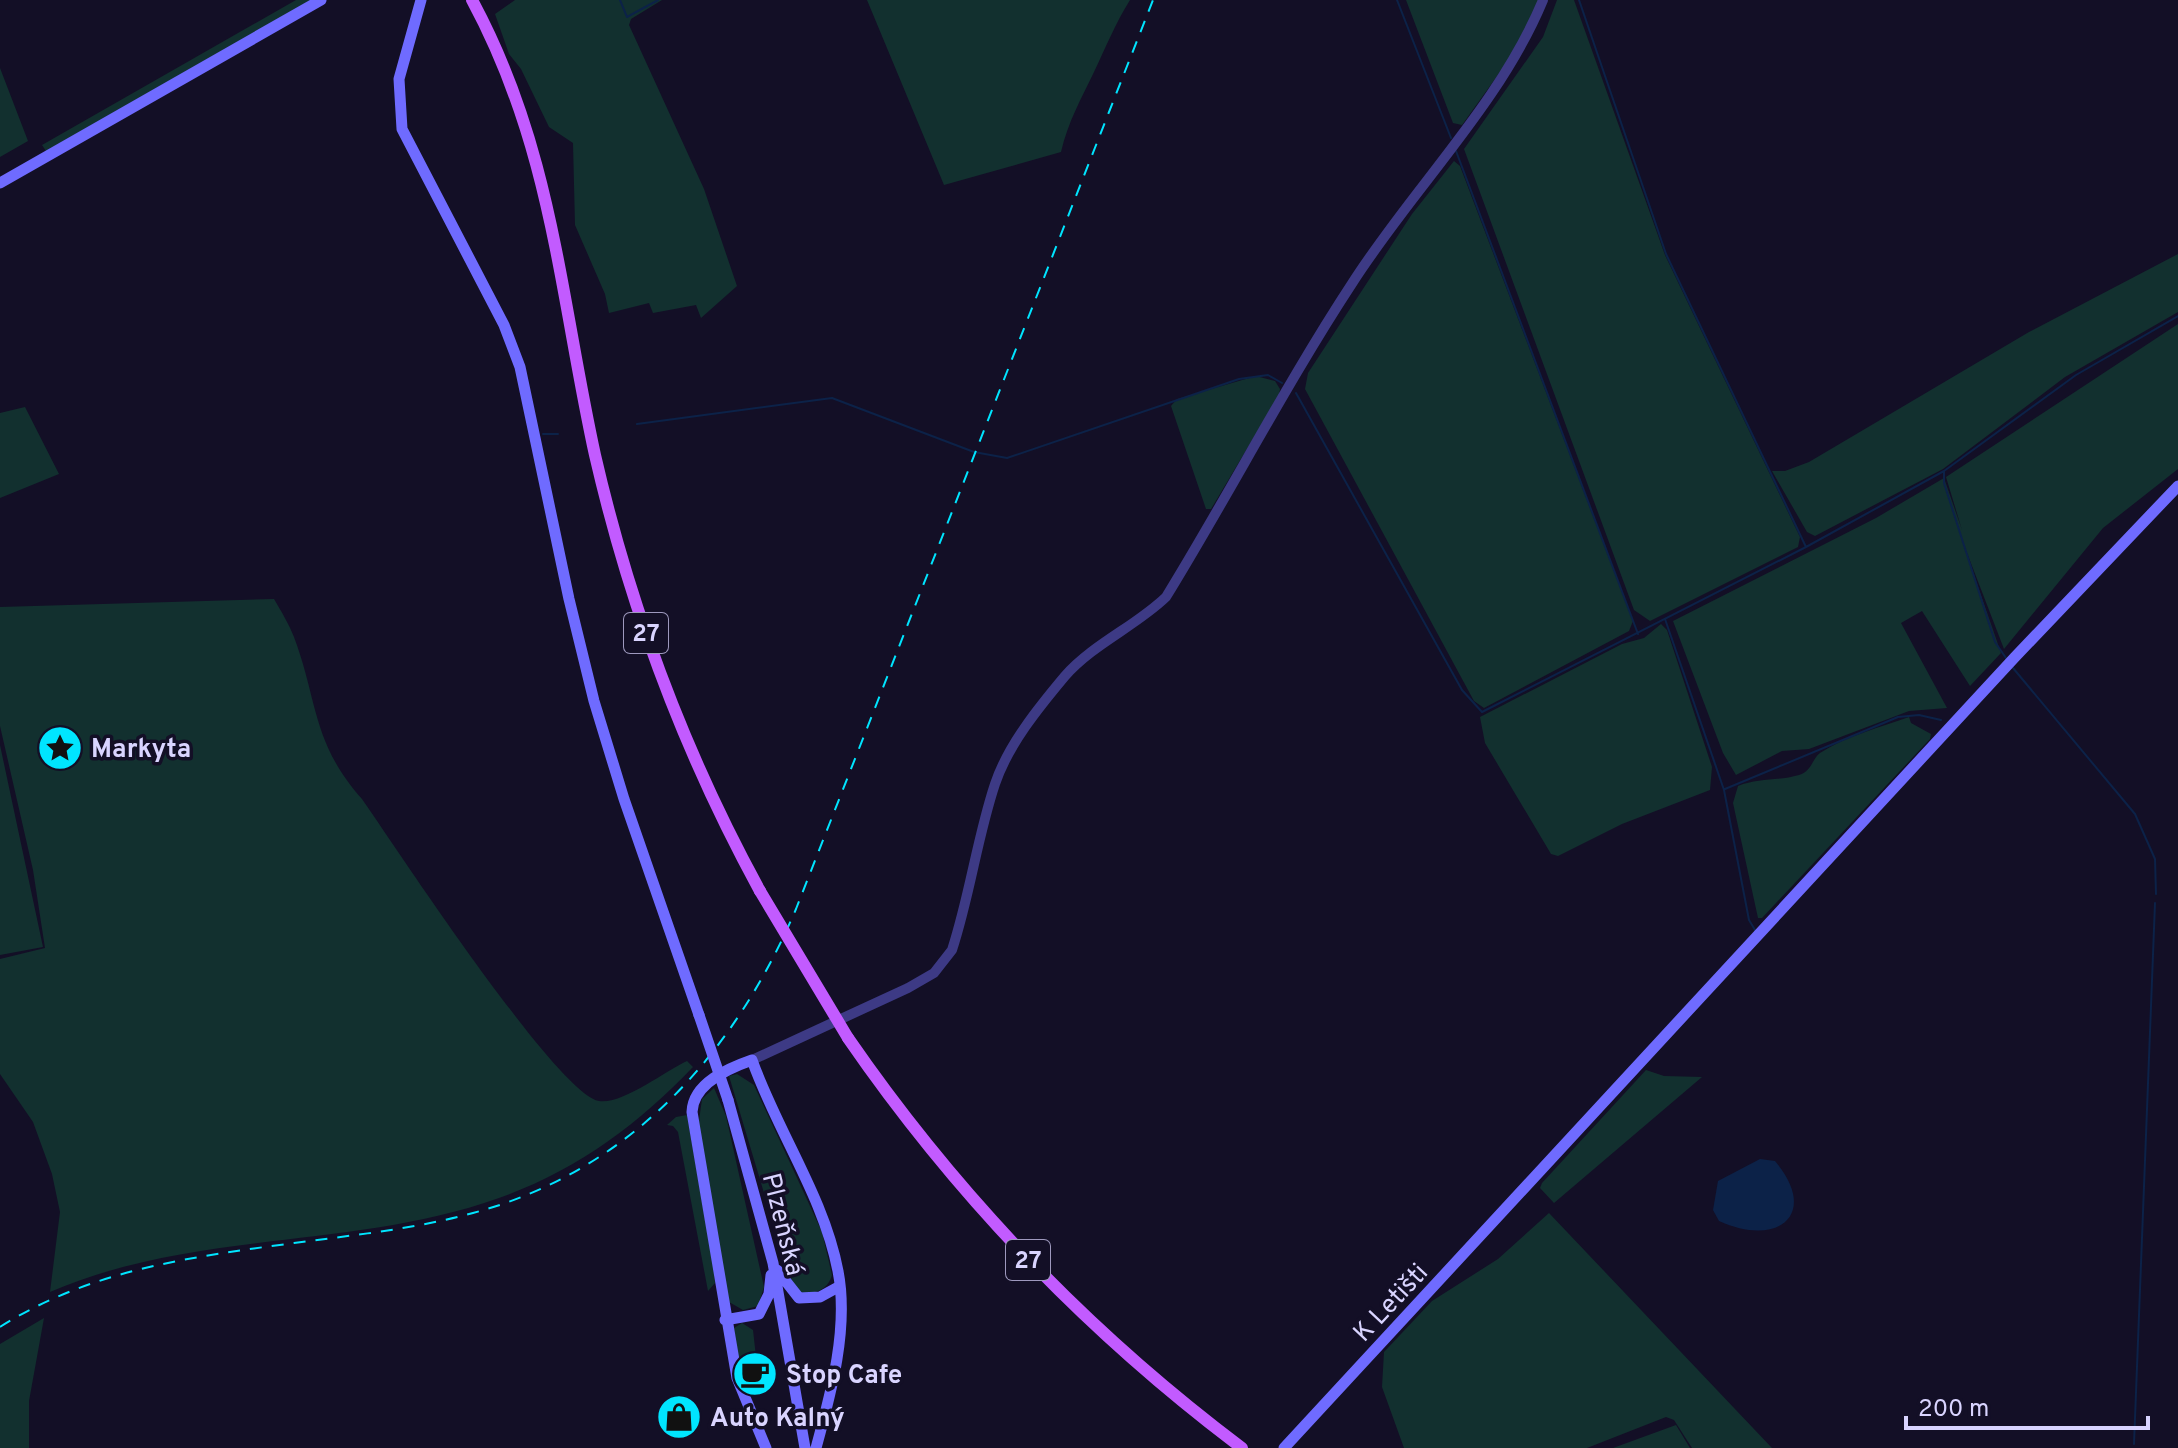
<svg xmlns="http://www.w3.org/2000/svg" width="2178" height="1448" font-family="Overpass,sans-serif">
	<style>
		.green { fill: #12302f }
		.water { fill: #0c2248 }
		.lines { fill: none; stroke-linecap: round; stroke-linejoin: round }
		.stream { stroke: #0c2248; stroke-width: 2 }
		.tertiary { stroke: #3d3a85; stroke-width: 10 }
		.secondary { stroke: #6f6bff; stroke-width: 11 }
		.primary { stroke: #c25bff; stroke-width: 12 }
		.rail { stroke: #00e5ff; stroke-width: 2; stroke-dasharray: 12 10; stroke-linecap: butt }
		.secondary-bridge { stroke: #6f6bff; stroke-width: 11 }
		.primary-bridge { stroke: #c25bff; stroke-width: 12 }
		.labels { text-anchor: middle; stroke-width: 7; stroke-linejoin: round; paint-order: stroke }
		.shield { fill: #130f26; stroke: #9e99be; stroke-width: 2 }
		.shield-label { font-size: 24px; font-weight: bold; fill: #d9d4ff }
		.poi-label { font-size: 26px; font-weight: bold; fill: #d9d4ff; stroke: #130f26; text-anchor: start }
		.street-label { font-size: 26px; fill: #d9d4ff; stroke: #130f26 }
	</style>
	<rect width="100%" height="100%" fill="#130f26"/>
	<path class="green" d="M 296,0 L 311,0 L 46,151 L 42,145 Z
		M 515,0 L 662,0 L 631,19 L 629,25 L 704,189 L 737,286 L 701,318 L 696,305 L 653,313 L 649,303 L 609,313 L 605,294 L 575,225 L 573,143 L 549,127 L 521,69 L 509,54 L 495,14 Z
		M 867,0 L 1130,0 C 1115,24 1106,47 1094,72 C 1081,99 1068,122 1061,152 L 944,185 Z
		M 1406,0 L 1540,0 L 1520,44 L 1462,125 L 1453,123 Z
		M 1557,0 L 1574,0 L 1665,255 L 1800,537 L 1798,547 L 1650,621 L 1634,610 L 1464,149 L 1543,37 Z
		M 0,68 L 28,141 L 0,157 Z
		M 1454,161 L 1460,166 L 1633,621 L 1629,631 L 1484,708 L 1474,701 L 1305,389 L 1308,373 L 1412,214 Z
		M 2178,254 L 2178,312 L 2065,377 L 1943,469 L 1815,536 L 1807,532 L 1772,471 L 1785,471 L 1809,462 L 2029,332 Z
		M 2178,324 L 2178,469 L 2103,528 L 2004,649 L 1962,540 L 2001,653 L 1970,686 L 1922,611 L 1901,623 L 1947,708 L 1909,711 L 1809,749 L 1782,751 L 1736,775 L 1723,753 L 1673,621 L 1876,518 L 1944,478 L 1962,530 L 1946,477 Z
		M 1256,376 L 1275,381 L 1280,389 L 1279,395 L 1211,509 L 1206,509 L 1171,406 L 1177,399 Z
		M 25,407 L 59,474 L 0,498 L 0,413 Z
		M 274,599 C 281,611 289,624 294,637 C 318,701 312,743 362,799 C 395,846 557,1094 599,1101 C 622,1105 665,1071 687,1061 L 693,1067 C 638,1125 575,1171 499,1198 C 354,1250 196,1229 50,1292 L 60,1212 L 52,1174 L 33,1122 L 0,1074 L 0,959 L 45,948 L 33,870 L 0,726 L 0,607 Z
		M 1661,624 L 1667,630 L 1712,767 L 1710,790 L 1622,824 L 1558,856 L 1551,854 L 1485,743 L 1480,717 L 1622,644 L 1644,638 Z
		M 1909,717 L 1911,723 L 1931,734 L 1930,739 L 1762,918 L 1758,918 L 1733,803 L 1738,786 C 1758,778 1779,781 1799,775 C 1812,771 1812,759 1820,753 C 1846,736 1881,727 1909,717 Z
		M 0,745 L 43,947 L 0,955 Z
		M 1646,1070 L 1664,1076 L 1702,1077 L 1554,1203 L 1540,1188 L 1542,1183 Z
		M 737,1074 L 754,1085 L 822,1232 L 832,1275 C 828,1290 815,1293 802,1295 L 793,1290 L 729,1076 Z
		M 714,1088 L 726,1116 L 764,1287 L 758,1306 L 743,1310 L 729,1302 L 698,1128 L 702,1099 Z
		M 687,1115 L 714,1271 L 715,1283 L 708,1291 L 678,1132 L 673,1126 L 667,1125 L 676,1117 Z
		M 1549,1213 L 1772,1448 L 1692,1448 L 1674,1420 L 1666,1417 L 1587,1448 L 1404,1448 L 1382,1387 L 1384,1352 L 1432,1301 L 1498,1259 Z
		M 44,1318 L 29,1401 L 29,1448 L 0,1448 L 0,1344 Z
		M 742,1323 L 753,1330 L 757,1366 L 746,1368 L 746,1375 L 741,1376 L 734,1328 Z
		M 1676,1425 L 1690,1448 L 1613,1448 Z"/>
	<path class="water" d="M 1760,1159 L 1775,1161 C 1820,1214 1778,1248 1719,1221 L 1713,1210 L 1718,1181 Z"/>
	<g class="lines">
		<path class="stream" d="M 620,0 L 627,17 L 658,0
			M 1397,0 L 1451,138
			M 1579,0 L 1666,254 L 1806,547 L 1944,471 L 2076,375 L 2178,316
			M 1456,151 L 1638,634
			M 1296,393 L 1462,690 L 1482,712 L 1806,547
			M 637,424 L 832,398 L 974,452 L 1007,458 L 1239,379 L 1268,375 L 1282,383
			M 543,434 L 558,434
			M 1944,471 L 1944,483 L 1995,642 L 2006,658
			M 1665,619 L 1724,790 L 1749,920 L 1755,930
			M 2013,668 L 2135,814 L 2155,859 L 2156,894
			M 1725,789 L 1898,717 L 1919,715 L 1941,720
			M 2134,1444 L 2155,903"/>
		<path class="tertiary" d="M 752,1060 L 908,988 L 934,973 L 952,950 C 970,895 977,838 995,784 C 1008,745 1039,707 1065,676 C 1093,644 1136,626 1166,597 C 1230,493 1286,384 1353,282 C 1414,187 1500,104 1543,0"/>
		<path class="secondary" d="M 421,0 L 399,79 L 402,129 L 504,325 L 520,367 L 569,599 L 594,701 L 624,799 L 699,1015
			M 0,183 L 321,0
			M 728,1100 L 773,1263 L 805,1448
			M 777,1270 L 799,1298 L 820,1297 L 840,1286
			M 725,1320 L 759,1314 L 769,1294 L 771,1275
			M 766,1448 L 737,1378 L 692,1112 C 693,1083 729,1068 752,1060 C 777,1131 824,1197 838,1271 C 849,1328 831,1393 816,1448
			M 1284,1448 L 2015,657 L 2178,486"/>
		<path class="primary" d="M 472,0 C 552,148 560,295 595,455 C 630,607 685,754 760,891
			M 848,1038 C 957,1196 1089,1333 1242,1448"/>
		<path class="rail" d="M 0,1327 C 90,1270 190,1257 294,1243 C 354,1235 414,1229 473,1213 C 630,1171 734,1054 796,909 L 1153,0"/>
		<path class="secondary-bridge" d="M 699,1015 L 728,1100"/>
		<path class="primary-bridge" d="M 760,891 L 848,1038"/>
	</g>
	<defs>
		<g id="sight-disc" transform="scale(2.3)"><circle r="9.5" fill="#00e5ff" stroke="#130f26"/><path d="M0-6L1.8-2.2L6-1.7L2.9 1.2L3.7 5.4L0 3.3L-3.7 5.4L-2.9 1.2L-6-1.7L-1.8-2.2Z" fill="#111"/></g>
		<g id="cafe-disc" transform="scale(2.3)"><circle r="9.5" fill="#00e5ff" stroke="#130f26"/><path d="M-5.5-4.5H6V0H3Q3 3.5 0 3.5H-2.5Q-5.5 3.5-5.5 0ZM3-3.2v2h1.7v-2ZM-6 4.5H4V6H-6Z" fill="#111"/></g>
		<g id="shop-disc" transform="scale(2.3)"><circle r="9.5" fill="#00e5ff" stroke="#130f26"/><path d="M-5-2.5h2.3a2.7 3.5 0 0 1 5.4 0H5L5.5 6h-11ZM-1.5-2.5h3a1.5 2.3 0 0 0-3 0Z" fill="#111"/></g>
	</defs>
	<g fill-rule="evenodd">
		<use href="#sight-disc" x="60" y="748"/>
		<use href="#cafe-disc" x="755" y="1374"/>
		<use href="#shop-disc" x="679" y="1417"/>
	</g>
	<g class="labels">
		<g class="shield">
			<rect x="624" y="613" width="44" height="40" rx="6"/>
			<rect x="1006" y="1240" width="44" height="40" rx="6"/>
		</g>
		<g class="shield-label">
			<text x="646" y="641">27</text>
			<text x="1028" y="1268">27</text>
		</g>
		<g class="poi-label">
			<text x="91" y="757">Markyta</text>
			<text x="786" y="1383">Stop Cafe</text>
			<text x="710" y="1426">Auto Kalný</text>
		</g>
		<g class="street-label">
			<text transform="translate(784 1224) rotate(76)" y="9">Plzeňská</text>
			<text transform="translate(1390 1302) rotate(-47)" y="9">K Letišti</text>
		</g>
	</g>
	<path d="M1906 1416v12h242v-12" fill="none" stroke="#d9d4ff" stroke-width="4"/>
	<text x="1918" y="1416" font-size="24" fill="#d9d4ff" stroke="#130f26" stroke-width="6" paint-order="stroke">200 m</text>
</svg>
